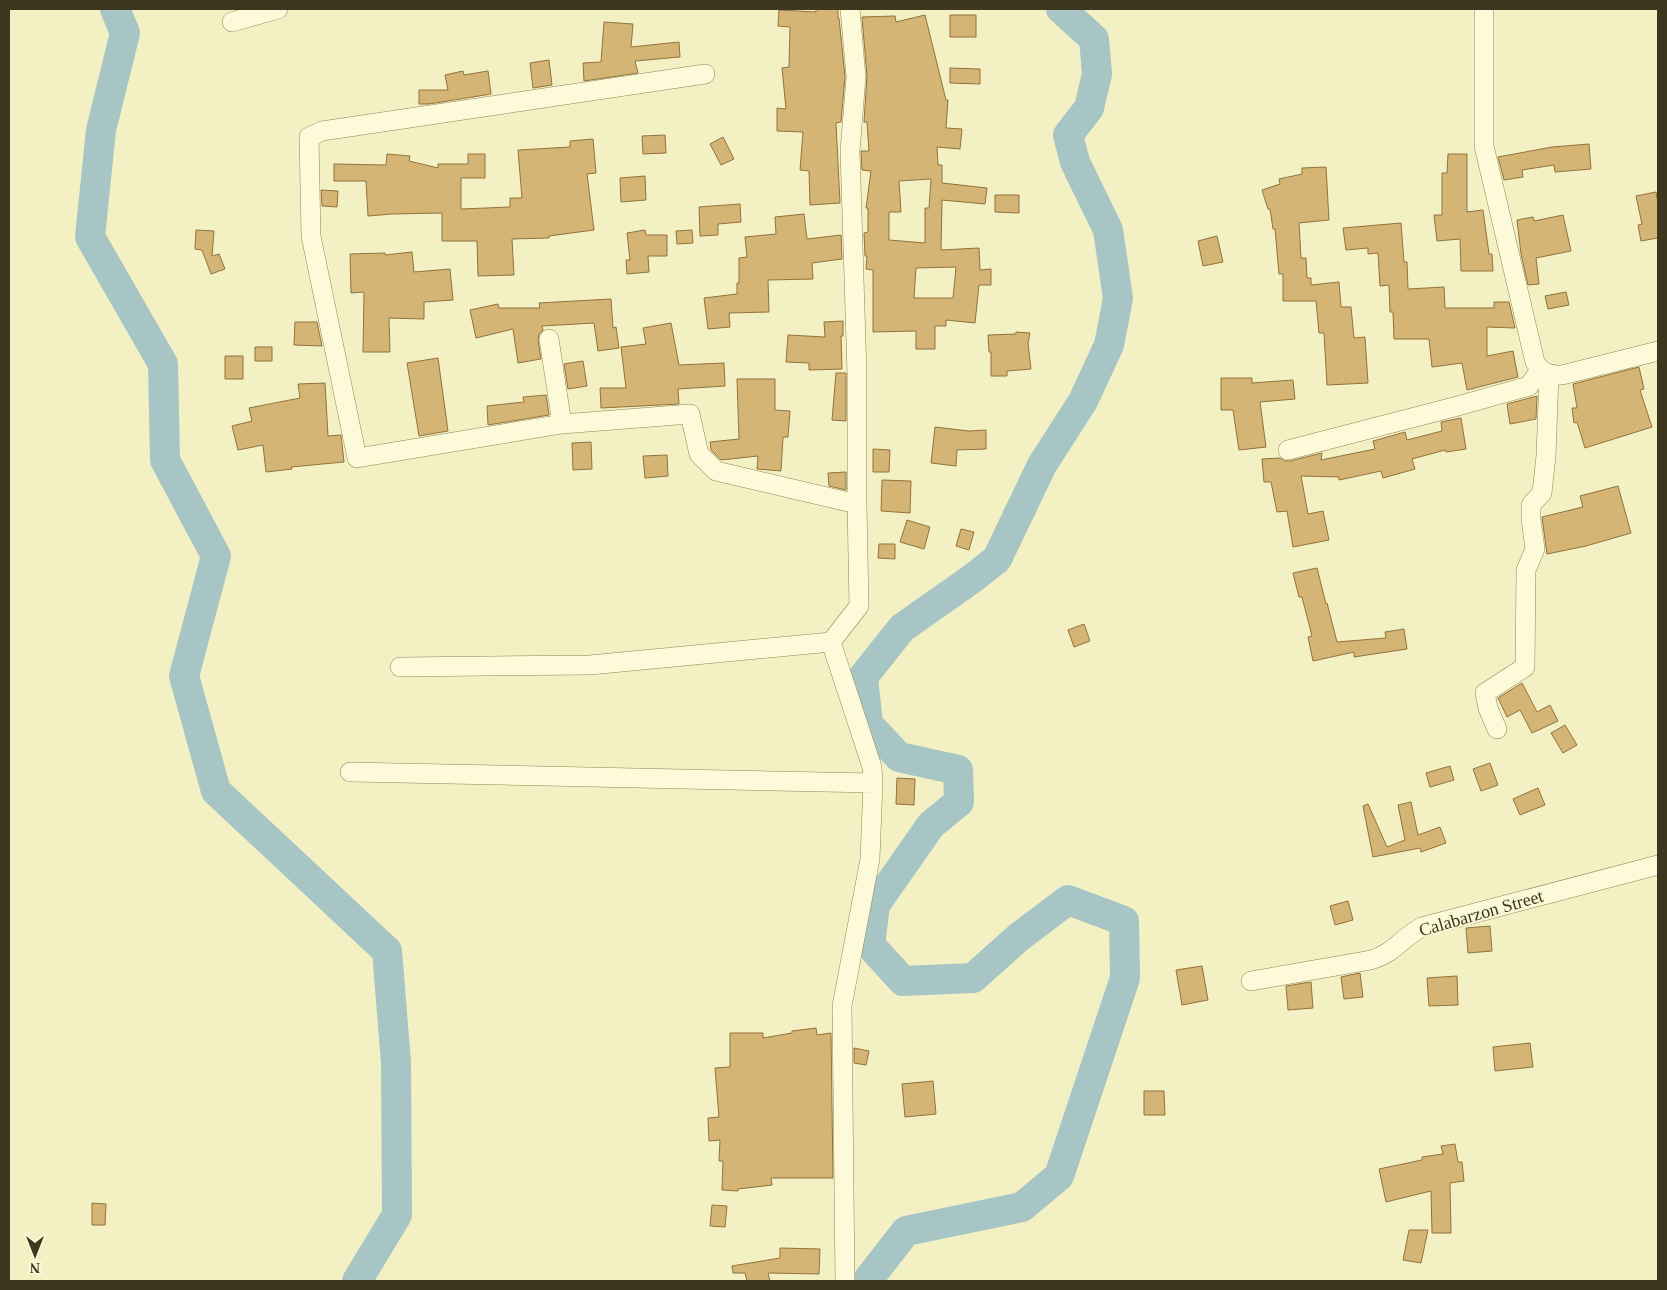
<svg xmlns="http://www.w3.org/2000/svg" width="1667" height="1290" font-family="'Times New Roman',serif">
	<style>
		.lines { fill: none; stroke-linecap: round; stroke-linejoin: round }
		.river { stroke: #a6c5c4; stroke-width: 30 }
		.building { fill: #d4b576; stroke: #91733b; fill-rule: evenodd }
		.minor-casing { stroke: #908458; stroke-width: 20 }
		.minor { stroke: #fcfad9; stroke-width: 19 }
		.labels { text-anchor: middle; stroke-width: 4; stroke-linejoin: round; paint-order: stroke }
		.street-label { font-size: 18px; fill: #3e361e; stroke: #f9f8d5 }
	</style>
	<rect width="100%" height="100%" fill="#f3f0c4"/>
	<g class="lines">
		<path class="river" d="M 115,9 L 125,33 L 101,130 L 90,237 L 163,364 L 165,460 L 216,556 L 184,676 L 216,791 L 387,951 L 396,1062 L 397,1215 L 357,1281
			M 867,1281 L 906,1231 L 1022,1207 L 1059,1176 L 1125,978 L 1124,921 L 1068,900 L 1019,937 L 973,978 L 903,981 L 870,945 L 875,905 L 931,825 L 959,802 L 958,770 L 899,757 L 868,724 L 863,677 L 902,628 L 973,578 L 997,559 L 1042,465 L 1083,401 L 1109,345 L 1118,298 L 1108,230 L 1075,162 L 1068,135 L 1089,108 L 1097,74 L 1094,39 L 1061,9"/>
	</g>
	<path class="building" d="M 816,9 L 838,9 L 838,18 L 839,18 L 845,77 L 841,122 L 836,123 L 840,203 L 810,205 L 809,171 L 800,170 L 803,132 L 777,131 L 777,108 L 786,109 L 782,68 L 789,67 L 790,27 L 778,26 L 779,10 L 816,12 Z
		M 925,15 L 946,100 L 948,100 L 946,128 L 962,129 L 960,149 L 937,147 L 938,165 L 942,165 L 942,183 L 987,188 L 985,204 L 942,200 L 941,250 L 979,248 L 980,270 L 991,269 L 991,285 L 979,285 L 975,323 L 946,320 L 946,326 L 935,326 L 935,349 L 916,349 L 916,331 L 873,332 L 873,270 L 866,269 L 867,256 L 865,256 L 864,233 L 868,232 L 868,208 L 866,208 L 871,171 L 862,170 L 861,151 L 869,151 L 867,122 L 864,122 L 867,76 L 862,17 L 895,16 L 896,22 ZM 931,179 L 929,208 L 925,208 L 925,243 L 889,240 L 889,212 L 901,212 L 899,181 ZM 956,267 L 953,298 L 914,298 L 916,268 Z
		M 950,15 L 976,15 L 976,37 L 950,37 Z
		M 604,22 L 633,24 L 631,47 L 679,42 L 680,57 L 635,61 L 638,73 L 584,81 L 583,63 L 601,62 Z
		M 549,60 L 552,85 L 533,88 L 530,63 Z
		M 950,68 L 980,69 L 980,84 L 950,83 Z
		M 463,71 L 464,75 L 488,71 L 491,94 L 429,104 L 419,104 L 419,90 L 448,90 L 445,75 Z
		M 665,135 L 666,153 L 643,154 L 642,136 Z
		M 723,137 L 734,159 L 721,165 L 710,144 Z
		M 593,139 L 596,173 L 587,174 L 594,230 L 549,236 L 549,238 L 512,239 L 514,275 L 478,276 L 477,241 L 442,241 L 442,213 L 392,214 L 368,216 L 366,181 L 334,181 L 334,164 L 386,165 L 387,154 L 410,156 L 409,161 L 438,168 L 438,164 L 468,164 L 468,154 L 485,154 L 485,178 L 461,178 L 461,209 L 510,207 L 510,198 L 522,198 L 518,150 L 570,147 L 570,141 Z
		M 1589,144 L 1591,169 L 1555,172 L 1554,165 L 1522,170 L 1523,177 L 1504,180 L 1498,157 L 1552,147 Z
		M 1448,154 L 1467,154 L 1467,212 L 1483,210 L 1489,254 L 1492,254 L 1493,271 L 1461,271 L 1460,239 L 1437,241 L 1434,215 L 1442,215 L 1442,173 L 1447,173 Z
		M 1326,167 L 1329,220 L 1299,223 L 1301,258 L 1306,258 L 1307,278 L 1311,278 L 1311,285 L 1339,282 L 1341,307 L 1351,307 L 1354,338 L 1365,337 L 1368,383 L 1327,385 L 1324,333 L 1319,333 L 1316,301 L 1283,301 L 1283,274 L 1279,274 L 1275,229 L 1273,229 L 1270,209 L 1268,209 L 1262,190 L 1280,184 L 1279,179 L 1302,174 L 1302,168 Z
		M 645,176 L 646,200 L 621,202 L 620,178 Z
		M 321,190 L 338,191 L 337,207 L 322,206 Z
		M 1656,192 L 1658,203 L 1658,238 L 1641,241 L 1638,225 L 1642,224 L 1636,196 Z
		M 995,195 L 1019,195 L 1019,213 L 995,212 Z
		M 740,204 L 741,222 L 718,224 L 718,235 L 700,236 L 699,207 Z
		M 804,214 L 807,239 L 841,235 L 842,259 L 812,263 L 813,279 L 768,280 L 769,312 L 729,313 L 730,327 L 708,329 L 704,298 L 737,294 L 737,283 L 739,283 L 739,258 L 747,257 L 745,237 L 776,234 L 775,217 Z
		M 1563,215 L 1571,251 L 1536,258 L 1539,284 L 1528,285 L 1521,254 L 1517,220 L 1533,217 L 1534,221 Z
		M 1401,223 L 1404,262 L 1407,262 L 1408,289 L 1444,287 L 1445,308 L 1494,308 L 1494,302 L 1509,302 L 1515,328 L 1487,327 L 1487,356 L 1513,351 L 1518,377 L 1467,390 L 1462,363 L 1432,367 L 1429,339 L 1394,339 L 1393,312 L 1390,312 L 1389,285 L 1380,286 L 1378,253 L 1368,254 L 1368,248 L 1346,250 L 1343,228 Z
		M 196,230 L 214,231 L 212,256 L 219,254 L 225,269 L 211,274 L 202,250 L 195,249 Z
		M 645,230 L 646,235 L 667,235 L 667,256 L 648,256 L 649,272 L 627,274 L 626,260 L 630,260 L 627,233 Z
		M 692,230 L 693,243 L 677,244 L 676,231 Z
		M 1217,236 L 1223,262 L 1203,266 L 1198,241 Z
		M 412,252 L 414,272 L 450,269 L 453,300 L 424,302 L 424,319 L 389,318 L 390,352 L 363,352 L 364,292 L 351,293 L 350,254 L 385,253 L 385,255 Z
		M 1566,292 L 1569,305 L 1548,309 L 1545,296 Z
		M 611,299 L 613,328 L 616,327 L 619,348 L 598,351 L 594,323 L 542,326 L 543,330 L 539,334 L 538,340 L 541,359 L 518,363 L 513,329 L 476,338 L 470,310 L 498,304 L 499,308 L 540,308 L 539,303 Z
		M 843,321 L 843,336 L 841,336 L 842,369 L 809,370 L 809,363 L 786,362 L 788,335 L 825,337 L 824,322 Z
		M 295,322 L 317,322 L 322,346 L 294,345 Z
		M 671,323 L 679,365 L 724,363 L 725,386 L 678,389 L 679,404 L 601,408 L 600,388 L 626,388 L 621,347 L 646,344 L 643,328 Z
		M 1016,332 L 1030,333 L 1028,343 L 1031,369 L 1007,371 L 1007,376 L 991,376 L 991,352 L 989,352 L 988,335 L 1016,334 Z
		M 255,347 L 272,347 L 272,361 L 255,361 Z
		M 225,356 L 243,356 L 243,379 L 225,379 Z
		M 438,358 L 448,431 L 419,436 L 407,363 Z
		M 583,361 L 587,386 L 568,389 L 564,364 Z
		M 1639,367 L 1644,389 L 1640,390 L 1652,427 L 1585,448 L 1577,422 L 1574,423 L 1572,408 L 1577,408 L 1573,384 Z
		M 836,373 L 846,373 L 846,421 L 832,420 Z
		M 1221,378 L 1252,378 L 1252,383 L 1293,380 L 1295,399 L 1260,402 L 1266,447 L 1239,450 L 1233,410 L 1221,410 Z
		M 737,379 L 775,379 L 775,410 L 790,411 L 788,437 L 783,437 L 781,471 L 757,469 L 758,456 L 721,460 L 711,450 L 710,442 L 739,439 Z
		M 325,383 L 328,436 L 341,435 L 344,462 L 291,467 L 292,469 L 266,472 L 263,445 L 238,450 L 232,426 L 252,421 L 249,408 L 300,398 L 298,384 Z
		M 546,395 L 549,415 L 488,425 L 487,406 L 524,402 L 523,397 Z
		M 1537,396 L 1536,419 L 1510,424 L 1507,404 Z
		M 1461,418 L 1466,449 L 1446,452 L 1445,450 L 1412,459 L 1415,469 L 1383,478 L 1381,471 L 1339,480 L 1339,477 L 1301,476 L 1308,514 L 1323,511 L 1329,540 L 1293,547 L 1287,511 L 1277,512 L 1271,482 L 1264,482 L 1262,459 L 1280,458 L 1285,461 L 1290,461 L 1322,453 L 1321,460 L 1375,449 L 1373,441 L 1405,432 L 1407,440 L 1442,431 L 1441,422 Z
		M 935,427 L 969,431 L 986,430 L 986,449 L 957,450 L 956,466 L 931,463 Z
		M 591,442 L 592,469 L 573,470 L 572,443 Z
		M 873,449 L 890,450 L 889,472 L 873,472 Z
		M 667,455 L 668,476 L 645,478 L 643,456 Z
		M 846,472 L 846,490 L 829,486 L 828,473 Z
		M 882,480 L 911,481 L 910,513 L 881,511 Z
		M 1618,486 L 1631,533 L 1586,546 L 1547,554 L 1542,517 L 1583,507 L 1580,496 Z
		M 907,520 L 930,527 L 924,549 L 900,542 Z
		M 961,529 L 974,532 L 969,550 L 956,546 Z
		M 879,544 L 895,544 L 895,559 L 878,558 Z
		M 1317,568 L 1326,604 L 1327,603 L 1337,642 L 1386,638 L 1385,632 L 1404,629 L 1407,649 L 1354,657 L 1354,652 L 1313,661 L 1308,637 L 1312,636 L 1302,597 L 1299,597 L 1293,573 Z
		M 1084,624 L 1090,641 L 1074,647 L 1068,630 Z
		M 1522,683 L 1537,712 L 1550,705 L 1558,721 L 1532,733 L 1520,710 L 1507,717 L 1498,698 Z
		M 1565,725 L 1577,745 L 1563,753 L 1551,733 Z
		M 1490,763 L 1498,785 L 1481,791 L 1473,769 Z
		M 1450,766 L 1454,780 L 1430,787 L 1426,773 Z
		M 897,778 L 915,779 L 914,805 L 896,804 Z
		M 1538,788 L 1545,805 L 1520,815 L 1513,799 Z
		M 1411,802 L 1418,835 L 1440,827 L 1446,843 L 1421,852 L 1420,848 L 1373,857 L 1363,806 L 1368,804 L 1387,847 L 1405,840 L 1398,805 Z
		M 1348,901 L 1353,920 L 1335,925 L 1330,906 Z
		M 1490,926 L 1492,951 L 1468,953 L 1466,928 Z
		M 1202,966 L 1208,1000 L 1182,1005 L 1176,970 Z
		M 1360,973 L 1363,997 L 1344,999 L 1341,977 Z
		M 1457,976 L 1458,1005 L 1429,1006 L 1427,978 Z
		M 1311,982 L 1313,1008 L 1288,1010 L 1286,986 Z
		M 816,1028 L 817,1035 L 831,1033 L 833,1178 L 771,1178 L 772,1185 L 738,1189 L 738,1191 L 722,1190 L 723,1161 L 719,1161 L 720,1140 L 709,1141 L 708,1118 L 719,1117 L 715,1068 L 730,1067 L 730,1033 L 763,1033 L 763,1038 L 792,1033 L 792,1031 Z
		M 1530,1043 L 1533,1067 L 1495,1071 L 1493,1047 Z
		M 854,1048 L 869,1051 L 866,1065 L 854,1063 Z
		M 933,1081 L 936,1114 L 905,1117 L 902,1084 Z
		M 1144,1091 L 1164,1091 L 1165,1115 L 1144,1115 Z
		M 1455,1144 L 1458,1162 L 1462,1162 L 1464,1181 L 1450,1183 L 1451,1233 L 1432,1233 L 1431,1191 L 1386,1202 L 1379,1169 L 1422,1160 L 1422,1157 L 1443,1154 L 1441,1146 Z
		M 92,1203 L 106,1204 L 105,1225 L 92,1225 Z
		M 712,1205 L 727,1206 L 725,1227 L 710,1226 Z
		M 1409,1230 L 1428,1230 L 1421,1263 L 1403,1260 Z
		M 780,1248 L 820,1249 L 819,1274 L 768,1273 L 770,1281 L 747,1281 L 745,1273 L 733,1273 L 732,1266 L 780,1258 Z"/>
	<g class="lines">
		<g class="minor-casing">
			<path id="minor" d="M 1484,9 L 1484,146 L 1535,362 C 1542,373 1548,375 1562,375 L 1658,351
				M 232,22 L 278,9
				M 549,339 L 562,424 L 690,414 L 699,454 L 716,471 L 857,504 L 857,374 L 850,151 L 856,77 L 850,9
				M 562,424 L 357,458 L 311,236 L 309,137 L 322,131 L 705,74
				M 1288,450 L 1454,407 L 1529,386 L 1540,370
				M 400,667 L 590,665 L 831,642
				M 1497,729 L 1488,708 L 1485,693 L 1525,667 L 1526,570 L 1535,549 L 1531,519 L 1531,505 L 1542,493 L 1546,456 L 1549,375
				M 350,772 L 873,783
				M 1251,981 L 1371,960 C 1395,953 1401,938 1422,927 L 1658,865
				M 845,1281 L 842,1006 L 870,859 L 873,783 L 872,767 L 831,642 L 859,606 L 857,504"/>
		</g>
		<use href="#minor" class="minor"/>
	</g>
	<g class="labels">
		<g class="street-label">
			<text transform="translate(1481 913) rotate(-16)" y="6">Calabarzon Street</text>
		</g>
	</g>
	<rect width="1667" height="1290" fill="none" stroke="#3e361e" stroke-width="20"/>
	<g transform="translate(35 1255) rotate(180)" stroke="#f9f8d5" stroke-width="4" paint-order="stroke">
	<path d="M0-4L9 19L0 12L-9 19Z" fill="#3e361e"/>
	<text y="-8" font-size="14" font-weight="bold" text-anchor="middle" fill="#3e361e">N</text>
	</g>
</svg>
